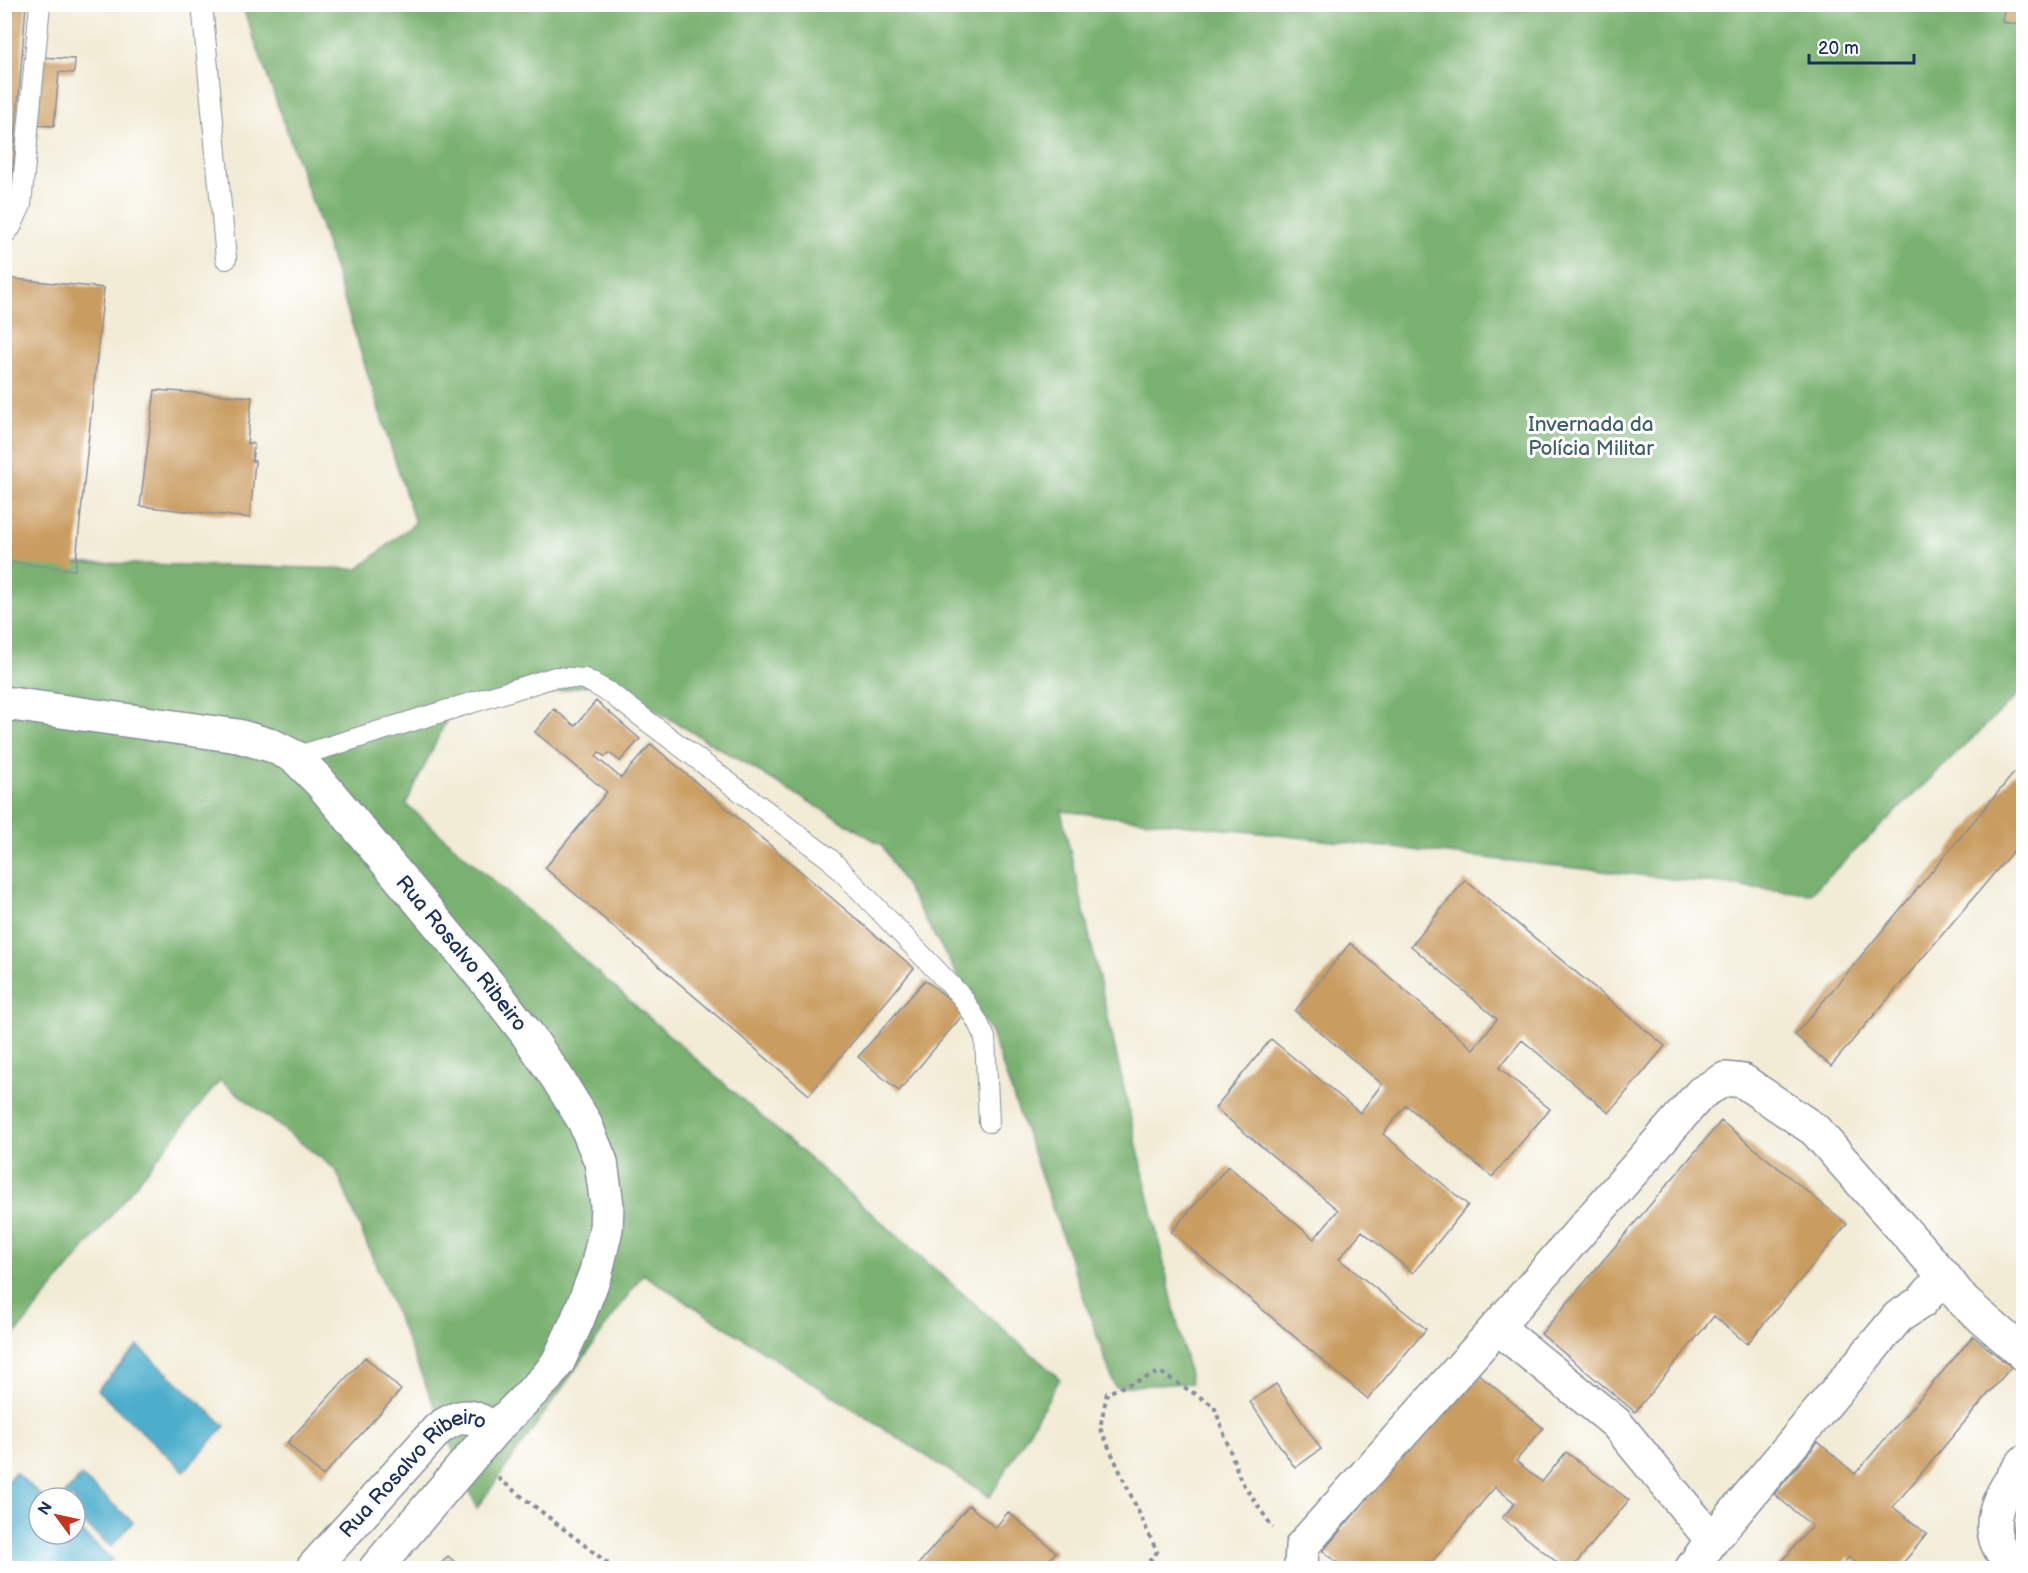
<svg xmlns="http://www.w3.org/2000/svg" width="2028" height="1573" font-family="'Balsamiq Sans',sans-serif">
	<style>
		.forest { fill: #79b16f; stroke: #4a7066; stroke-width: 1.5 }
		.water { fill: #4daecc; stroke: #346e95; stroke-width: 1.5 }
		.building { fill: #c99c60 }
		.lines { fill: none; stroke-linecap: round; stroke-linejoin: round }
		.lane-casing { stroke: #868d9a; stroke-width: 22 }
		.street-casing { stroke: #868d9a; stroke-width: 36 }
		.path { stroke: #868d9a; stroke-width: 4; stroke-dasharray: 4.5 4.5; stroke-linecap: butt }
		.lane { stroke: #fff; stroke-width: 20 }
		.street { stroke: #fff; stroke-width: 33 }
		.labels { text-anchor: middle; stroke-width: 6; stroke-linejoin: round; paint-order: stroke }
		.park-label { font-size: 21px; fill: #405f68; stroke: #fff }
		.street-label { font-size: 21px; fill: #1b2f5e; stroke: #fff }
	</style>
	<rect width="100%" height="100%" fill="#fff"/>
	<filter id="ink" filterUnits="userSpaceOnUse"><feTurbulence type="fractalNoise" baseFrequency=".0167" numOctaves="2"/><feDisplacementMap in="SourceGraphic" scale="12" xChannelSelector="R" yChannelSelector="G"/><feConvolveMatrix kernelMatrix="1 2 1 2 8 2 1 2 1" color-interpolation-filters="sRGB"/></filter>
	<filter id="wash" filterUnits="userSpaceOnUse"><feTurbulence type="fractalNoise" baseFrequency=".008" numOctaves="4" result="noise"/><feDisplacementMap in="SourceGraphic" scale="24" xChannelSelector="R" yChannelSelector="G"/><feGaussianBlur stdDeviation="1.35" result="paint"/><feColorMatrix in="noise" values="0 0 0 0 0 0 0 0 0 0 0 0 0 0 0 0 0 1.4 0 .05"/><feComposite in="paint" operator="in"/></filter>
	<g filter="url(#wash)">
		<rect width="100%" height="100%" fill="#f2ebd5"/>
		<path class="forest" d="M 242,5 L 2023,5 L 2023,690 L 1810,894 L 1061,811 L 1191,1383 L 1115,1387 L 991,1033 L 882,845 L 606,681 L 449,715 L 406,804 L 1060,1379 L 990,1497 L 643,1274 L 477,1508 L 336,1170 L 220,1080 L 5,1347 L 5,561 L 358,569 L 415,523 L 320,224 Z
			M 2023,1518 L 2023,1568 L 1996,1568 Z"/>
		<path class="water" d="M 138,1346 L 225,1426 L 184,1471 L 97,1390 Z
			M 15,1472 L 44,1498 L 39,1498 L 39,1534 L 75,1534 L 75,1526 L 112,1559 L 104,1568 L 24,1568 L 5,1551 L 5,1484 Z
			M 81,1476 L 133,1522 L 111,1547 L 75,1516 L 75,1498 L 61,1498 Z"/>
		<g id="blocks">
			<path class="building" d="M 2005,4 L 2024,4 L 2024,25 L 2002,22 Z
				M 13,5 L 26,5 L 9,217 L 4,217 L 4,107 Z
				M 38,57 L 75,59 L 74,73 L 59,72 L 54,126 L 33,125 Z
				M 4,278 L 104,288 L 75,570 L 4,561 Z
				M 155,390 L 252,397 L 247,443 L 254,444 L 252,461 L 255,461 L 250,518 L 140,506 Z
				M 596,701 L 640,739 L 620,761 L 609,753 L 605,757 L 599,752 L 596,757 L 621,778 L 651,744 L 914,968 L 809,1095 L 545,868 L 607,792 L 535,732 L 554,709 L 575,726 Z
				M 2014,773 L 2024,781 L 2024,838 L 1831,1066 L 1795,1035 Z
				M 1465,880 L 1665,1046 L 1609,1113 L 1522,1040 L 1499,1068 L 1550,1109 L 1492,1177 L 1406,1105 L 1383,1134 L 1468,1205 L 1413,1273 L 1362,1231 L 1339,1259 L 1426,1329 L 1368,1399 L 1171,1232 L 1228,1166 L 1314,1239 L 1338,1210 L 1215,1108 L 1271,1039 L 1360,1113 L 1382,1084 L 1295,1011 L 1350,943 L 1473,1049 L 1497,1019 L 1411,946 Z
				M 925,980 L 965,1012 L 899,1091 L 858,1057 Z
				M 1721,1121 L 1847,1224 L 1747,1344 L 1714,1316 L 1635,1412 L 1541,1334 Z
				M 1973,1336 L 2011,1367 L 1893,1507 L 1927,1534 L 1899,1568 L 1863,1568 L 1849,1557 L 1840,1568 L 1776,1568 L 1812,1526 L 1774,1494 L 1818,1442 L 1855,1474 Z
				M 365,1357 L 401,1390 L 323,1476 L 287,1443 Z
				M 1475,1371 L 1543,1428 L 1516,1461 L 1542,1482 L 1566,1452 L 1629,1500 L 1572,1568 L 1564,1568 L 1502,1518 L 1515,1503 L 1495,1487 L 1427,1568 L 1344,1568 L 1323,1551 Z
				M 1276,1384 L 1321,1449 L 1295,1468 L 1250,1402 Z
				M 969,1505 L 995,1528 L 1008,1512 L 1056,1552 L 1046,1564 L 1051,1568 L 915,1568 Z
				M 448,1556 L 462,1568 L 437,1568 Z"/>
		</g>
	</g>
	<g filter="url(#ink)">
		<use href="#blocks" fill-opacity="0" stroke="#868d9a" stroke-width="1.5"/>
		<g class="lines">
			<g class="lane-casing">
				<path id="lane" d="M 202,4 L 226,259
					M 4,235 L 11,227 L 21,205 L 40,4
					M 295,757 L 555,677 L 585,679 L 610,693 L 830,859 L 962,997 L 977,1021 L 985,1038 L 989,1122"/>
			</g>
			<g class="street-casing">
				<g id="street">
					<path id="s1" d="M 4,703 L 238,736 L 273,746 L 295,757 L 320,782 L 490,986 L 527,1034 L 556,1076 L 584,1121 L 601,1162 L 607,1205 L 606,1229 L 596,1272 L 577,1321 L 558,1362 L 547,1377 L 495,1429 L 376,1568"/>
					<path d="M 1712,1540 L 1616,1423 L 1497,1327 L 1701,1093 L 1725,1079 L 1743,1081 L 1815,1130 L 1944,1276"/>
					<path id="s2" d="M 313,1568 L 438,1429 C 461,1412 472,1414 495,1429"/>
					<path d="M 1301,1568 L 1302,1546 L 1497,1327"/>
					<path d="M 1692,1568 L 1712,1540 L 1898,1317 L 1921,1302 L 1944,1276 L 1963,1301 L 2024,1354"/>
					<path d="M 2021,1568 C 2016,1565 2009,1561 2006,1557 C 1979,1525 2003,1489 2024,1462"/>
				</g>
			</g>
			<path class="path" d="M 498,1478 L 614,1568
				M 1143,1568 L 1157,1552 L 1100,1428 L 1107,1393 L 1160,1372 L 1214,1406 L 1241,1481 L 1273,1528"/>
			<use href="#lane" class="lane"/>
			<use href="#street" class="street"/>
		</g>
	</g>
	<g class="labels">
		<g class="park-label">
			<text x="1591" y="431">Invernada da<tspan x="1591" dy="24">Polícia Militar</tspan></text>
		</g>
		<g class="street-label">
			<text dy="7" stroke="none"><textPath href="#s1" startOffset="555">Rua Rosalvo Ribeiro</textPath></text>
			<text dy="7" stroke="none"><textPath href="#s2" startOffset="142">Rua Rosalvo Ribeiro</textPath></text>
		</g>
	</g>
	<rect width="2028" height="1573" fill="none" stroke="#fff" stroke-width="24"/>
	<g transform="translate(57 1516) rotate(303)"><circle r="28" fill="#ffffff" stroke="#a4acbf" stroke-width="1.5"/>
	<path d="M0-4.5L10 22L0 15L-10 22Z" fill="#c8321e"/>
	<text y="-9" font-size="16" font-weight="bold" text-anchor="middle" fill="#1b2f5e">N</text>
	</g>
	<path d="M1809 54v9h105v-9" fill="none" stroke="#1b2f5e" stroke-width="3"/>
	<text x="1818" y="54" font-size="18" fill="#1b2f5e" stroke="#ffffff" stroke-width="4.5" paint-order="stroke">20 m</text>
</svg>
